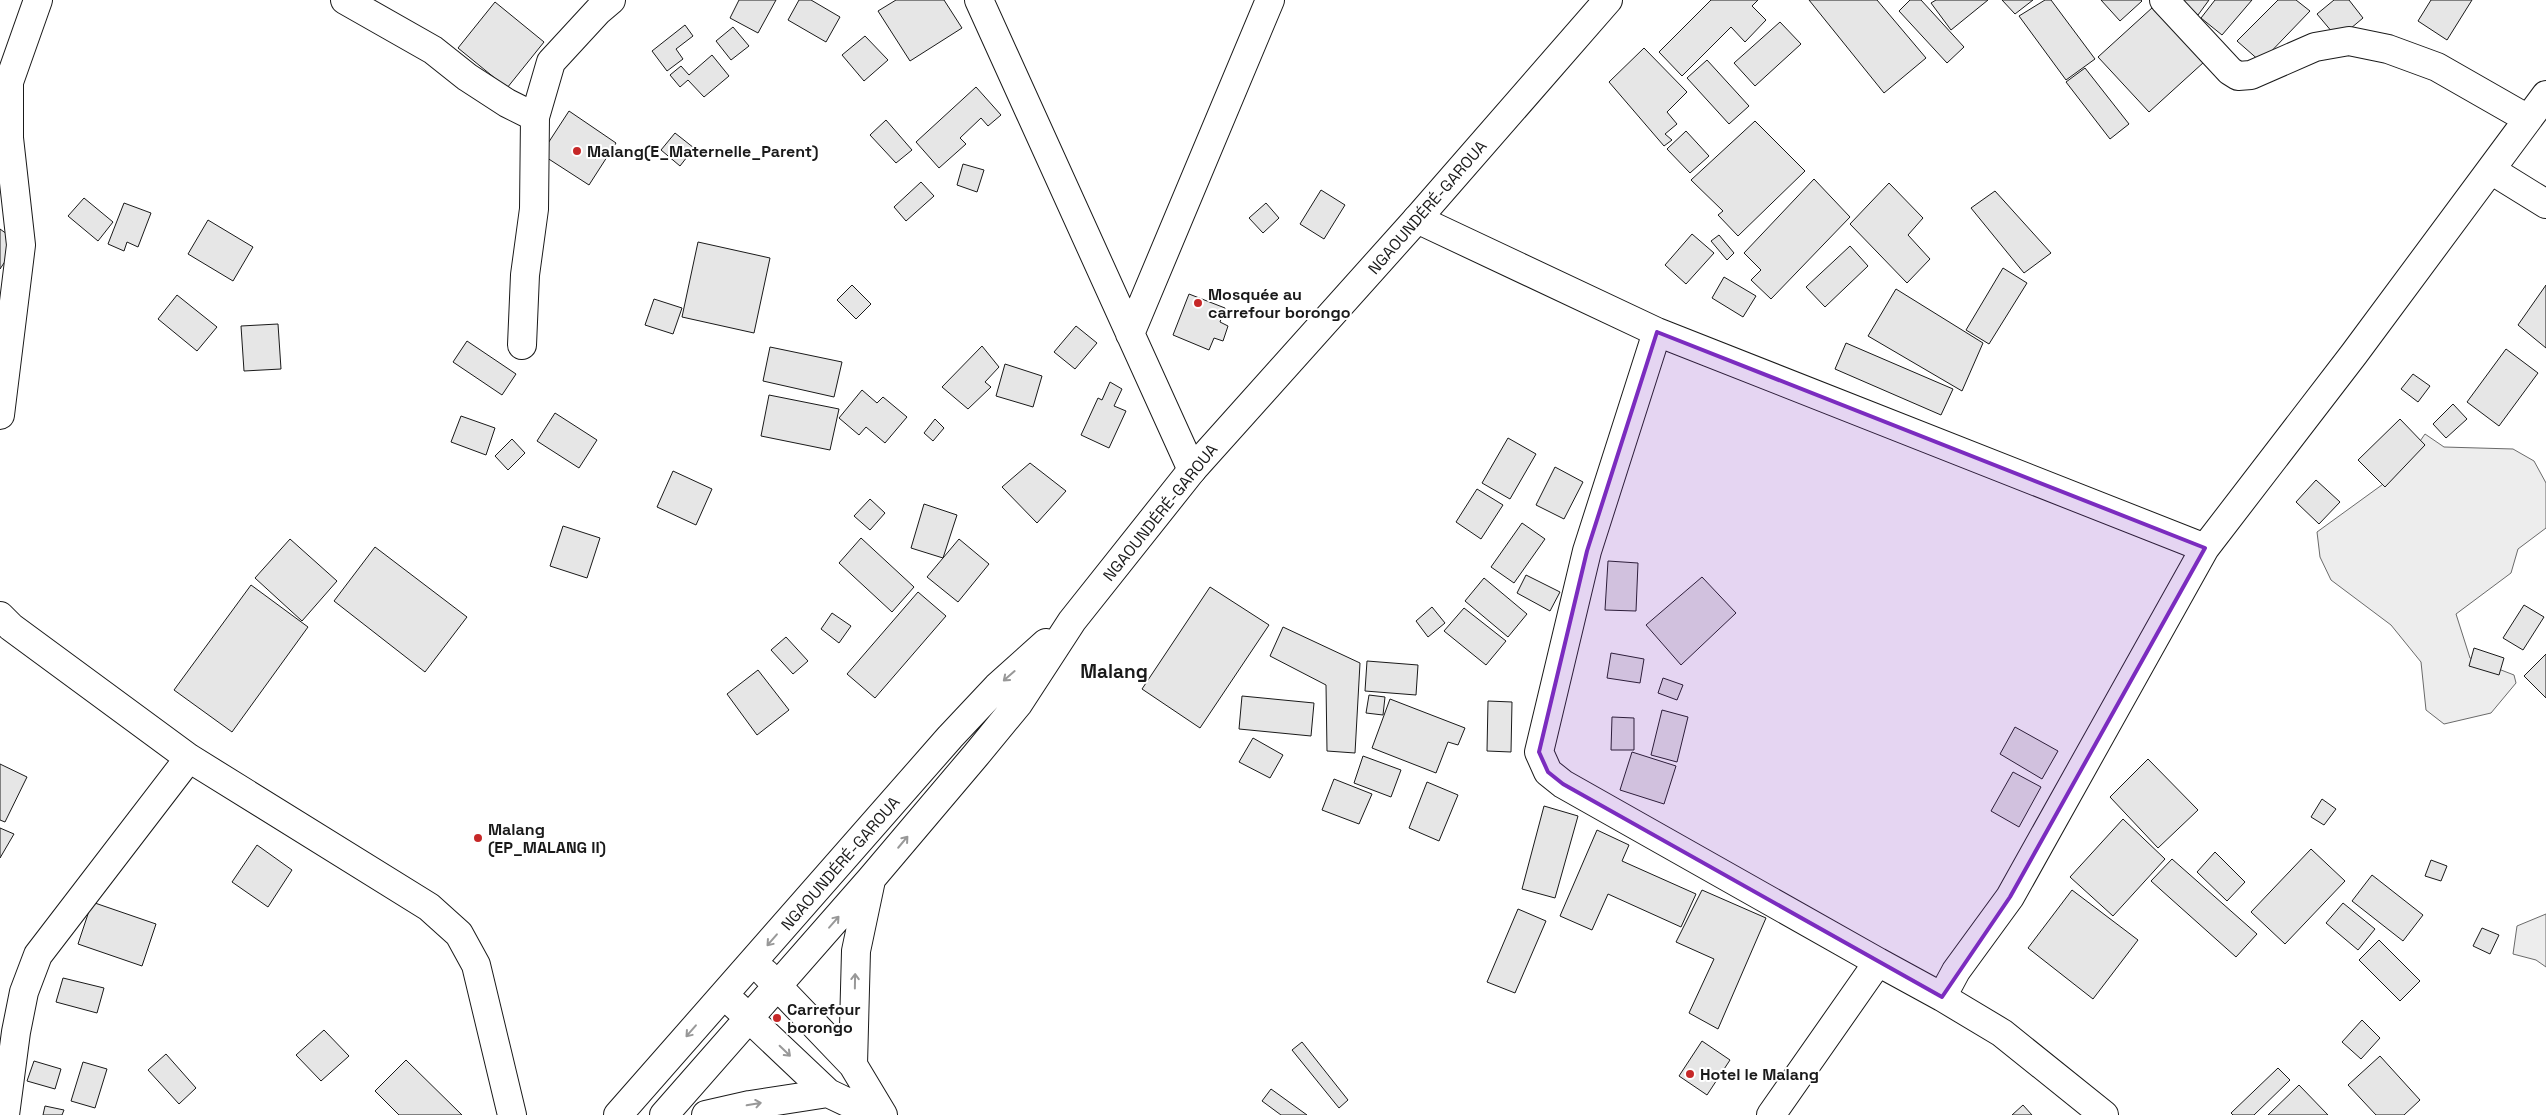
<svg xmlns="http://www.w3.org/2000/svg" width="2546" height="1115" font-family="'Space Grotesk',sans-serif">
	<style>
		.built { fill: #ededed; stroke: #6a6a6a }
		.building { fill: #e6e6e6; stroke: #1a1a1a }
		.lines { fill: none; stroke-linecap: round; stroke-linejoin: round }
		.minor-casing { stroke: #1a1a1a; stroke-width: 30 }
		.trunk-casing { stroke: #1a1a1a; stroke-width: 30 }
		.minor { stroke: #fff; stroke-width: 28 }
		.trunk { stroke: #fff; stroke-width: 28 }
		.oneway { stroke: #989898 }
		.marked { fill: #7b2cbf; fill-opacity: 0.2; stroke: #7b2cbf; stroke-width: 4; stroke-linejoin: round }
		.poi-dot { fill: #c62828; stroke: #fff; stroke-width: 2 }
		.labels { text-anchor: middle; stroke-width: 4; stroke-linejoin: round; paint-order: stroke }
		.poi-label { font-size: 16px; font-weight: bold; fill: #1a1a1a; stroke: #fff; text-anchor: start }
		.street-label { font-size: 16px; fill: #1a1a1a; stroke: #fff }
		.quarter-label { font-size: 19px; font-weight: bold; fill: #1a1a1a; stroke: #fff }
	</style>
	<rect width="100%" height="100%" fill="#fff"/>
	<path class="built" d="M 2425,434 L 2444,447 L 2513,449 L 2534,461 L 2546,483 L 2546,528 L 2518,549 L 2511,573 L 2456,614 L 2470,658 L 2514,675 L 2516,683 L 2491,713 L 2444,724 L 2426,710 L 2421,662 L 2391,625 L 2331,580 L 2320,557 L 2317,532 L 2397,474 Z
		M 2546,914 L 2546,967 L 2536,960 L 2513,954 L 2517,926 Z"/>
	<path class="building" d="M 739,0 L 776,0 L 758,33 L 730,18 Z
		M 799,0 L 811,0 L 840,17 L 826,42 L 788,20 Z
		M 896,0 L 944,0 L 962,28 L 910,61 L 878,11 Z
		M 1711,0 L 1758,0 L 1752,6 L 1766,20 L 1745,42 L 1731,27 L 1682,76 L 1659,52 Z
		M 1809,0 L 1877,0 L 1926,58 L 1884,93 Z
		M 1910,0 L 1921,0 L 1964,47 L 1947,63 L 1899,11 Z
		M 1936,0 L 1988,0 L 1951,30 L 1931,3 Z
		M 2002,0 L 2033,0 L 2015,14 Z
		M 2045,0 L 2051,0 L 2095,59 L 2066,80 L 2019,16 Z
		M 2101,0 L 2141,0 L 2142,1 L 2120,21 Z
		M 2177,0 L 2209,0 L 2198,15 Z
		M 2215,0 L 2252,0 L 2222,35 L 2201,18 Z
		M 2278,0 L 2296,0 L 2310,11 L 2261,62 L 2237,41 Z
		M 2334,0 L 2349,0 L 2363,18 L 2338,39 L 2317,14 Z
		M 2431,0 L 2472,0 L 2447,40 L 2418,21 Z
		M 495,2 L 544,42 L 507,88 L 458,48 Z
		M 2153,7 L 2204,62 L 2149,112 L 2098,57 Z
		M 1780,22 L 1801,44 L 1755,86 L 1734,63 Z
		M 685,25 L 693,36 L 676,49 L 683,59 L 667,71 L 652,51 Z
		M 733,27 L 749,46 L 731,60 L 716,41 Z
		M 865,36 L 888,60 L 864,81 L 842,55 Z
		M 1644,48 L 1687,92 L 1667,112 L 1677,124 L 1665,134 L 1672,140 L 1664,146 L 1609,82 Z
		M 712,55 L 729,76 L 704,97 L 688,80 L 680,87 L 670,75 L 681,66 L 689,75 Z
		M 1707,60 L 1749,106 L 1729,124 L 1687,78 Z
		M 2085,68 L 2129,124 L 2110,139 L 2066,82 Z
		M 976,87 L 1001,115 L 988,126 L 981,118 L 960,138 L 966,144 L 939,168 L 916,142 Z
		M 569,111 L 616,143 L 589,185 L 541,154 Z
		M 886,120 L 912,150 L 896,163 L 870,135 Z
		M 1755,121 L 1805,171 L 1738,236 L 1718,215 L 1723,211 L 1691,180 Z
		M 1686,131 L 1709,156 L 1690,173 L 1667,149 Z
		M 675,133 L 694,148 L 680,166 L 661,150 Z
		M 963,164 L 984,170 L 977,192 L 957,185 Z
		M 1814,179 L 1850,217 L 1771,299 L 1751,280 L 1761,270 L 1744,253 Z
		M 921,182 L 934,196 L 906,221 L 894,207 Z
		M 1889,183 L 1923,218 L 1908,235 L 1930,259 L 1907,283 L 1850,224 Z
		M 1321,190 L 1345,205 L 1324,239 L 1300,224 Z
		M 1995,191 L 2051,253 L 2024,273 L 1971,208 Z
		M 84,198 L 113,222 L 98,241 L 68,216 Z
		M 124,203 L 151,213 L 138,247 L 127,242 L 124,251 L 108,244 Z
		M 1266,203 L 1279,218 L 1263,233 L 1249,218 Z
		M 208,220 L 253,247 L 233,281 L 188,254 Z
		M 0,229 L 18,242 L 0,269 Z
		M 1692,234 L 1714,253 L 1686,284 L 1665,265 Z
		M 1719,235 L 1734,253 L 1727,260 L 1711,241 Z
		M 698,242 L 770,258 L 754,333 L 682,317 Z
		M 1850,246 L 1868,266 L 1825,307 L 1806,287 Z
		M 2003,268 L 2027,283 L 1989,344 L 1966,330 Z
		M 1724,277 L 1756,296 L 1743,317 L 1712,298 Z
		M 852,285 L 871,304 L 856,319 L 837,300 Z
		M 2546,285 L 2546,348 L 2518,325 Z
		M 1896,289 L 1983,343 L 1962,391 L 1868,336 Z
		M 1189,294 L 1225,308 L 1220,322 L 1228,326 L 1223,341 L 1214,338 L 1209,350 L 1173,335 Z
		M 177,295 L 217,327 L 197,351 L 158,319 Z
		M 654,299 L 682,308 L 673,334 L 645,325 Z
		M 278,324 L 281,369 L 244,371 L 241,326 Z
		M 1076,326 L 1097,343 L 1075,369 L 1054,352 Z
		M 467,341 L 516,374 L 502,395 L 453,362 Z
		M 1846,343 L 1953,389 L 1941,415 L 1835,369 Z
		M 982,346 L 999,367 L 985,382 L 991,387 L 968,409 L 942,387 Z
		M 770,347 L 842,362 L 834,397 L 763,381 Z
		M 2506,349 L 2538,373 L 2499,426 L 2467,402 Z
		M 1005,364 L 1042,376 L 1033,407 L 996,396 Z
		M 2413,374 L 2430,386 L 2418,402 L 2401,389 Z
		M 1110,382 L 1122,389 L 1114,406 L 1126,411 L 1109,448 L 1081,435 L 1098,398 L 1102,400 Z
		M 862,390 L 877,403 L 883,397 L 907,417 L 885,443 L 866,427 L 859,435 L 839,418 Z
		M 769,395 L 839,409 L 830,450 L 761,436 Z
		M 2453,404 L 2467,419 L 2446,438 L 2433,424 Z
		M 555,413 L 597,440 L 579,468 L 537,441 Z
		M 461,416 L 495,428 L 486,455 L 451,442 Z
		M 935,419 L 944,428 L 933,441 L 924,433 Z
		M 2400,419 L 2425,445 L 2385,487 L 2358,460 Z
		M 1508,438 L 1536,454 L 1510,499 L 1482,483 Z
		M 512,439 L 525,453 L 508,470 L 495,456 Z
		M 1030,463 L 1066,491 L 1037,523 L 1002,487 Z
		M 1555,467 L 1583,482 L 1564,519 L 1536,505 Z
		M 673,471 L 712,489 L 696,525 L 657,507 Z
		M 2316,480 L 2340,502 L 2319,524 L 2296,502 Z
		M 1477,489 L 1503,505 L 1481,539 L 1456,522 Z
		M 870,499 L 885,513 L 870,530 L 854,516 Z
		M 924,504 L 957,515 L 943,558 L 911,548 Z
		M 1522,523 L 1545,539 L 1514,583 L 1491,567 Z
		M 563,526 L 600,538 L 587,578 L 550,566 Z
		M 861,538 L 914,587 L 892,612 L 839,563 Z
		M 290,539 L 337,581 L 302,621 L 255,578 Z
		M 959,539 L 989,564 L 958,602 L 927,577 Z
		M 375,547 L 467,617 L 425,672 L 334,601 Z
		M 1608,561 L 1638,563 L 1636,611 L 1605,610 Z
		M 1526,575 L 1560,592 L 1550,611 L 1517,593 Z
		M 1702,577 L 1736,613 L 1681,665 L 1646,625 Z
		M 1484,578 L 1527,614 L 1508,637 L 1465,601 Z
		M 251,585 L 308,627 L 232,732 L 174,690 Z
		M 1210,587 L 1269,625 L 1200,728 L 1142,689 Z
		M 918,592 L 946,616 L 875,698 L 847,674 Z
		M 2524,605 L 2544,617 L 2523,650 L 2503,638 Z
		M 1432,607 L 1445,623 L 1428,637 L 1416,621 Z
		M 1464,608 L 1506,641 L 1486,665 L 1444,631 Z
		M 832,613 L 851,626 L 839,643 L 821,629 Z
		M 1283,627 L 1360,663 L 1355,753 L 1327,751 L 1326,685 L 1270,656 Z
		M 786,637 L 808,661 L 793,674 L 771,650 Z
		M 2474,648 L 2504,658 L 2499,675 L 2469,666 Z
		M 1611,653 L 1644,659 L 1640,683 L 1607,678 Z
		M 2546,654 L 2546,698 L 2524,676 Z
		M 1367,661 L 1418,665 L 1416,695 L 1365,691 Z
		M 758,670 L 789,710 L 757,735 L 727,694 Z
		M 1663,678 L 1683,685 L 1677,700 L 1658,693 Z
		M 1369,695 L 1385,697 L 1383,715 L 1366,713 Z
		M 1242,696 L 1314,703 L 1311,736 L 1239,729 Z
		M 1390,699 L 1465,728 L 1458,745 L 1448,742 L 1436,773 L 1372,748 Z
		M 1488,701 L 1512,702 L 1511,752 L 1487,751 Z
		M 1662,710 L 1688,717 L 1677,762 L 1651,755 Z
		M 1612,717 L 1634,718 L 1634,750 L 1611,750 Z
		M 2015,727 L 2058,751 L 2042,779 L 2000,754 Z
		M 1253,738 L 1283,755 L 1270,778 L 1239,762 Z
		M 1632,752 L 1676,766 L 1664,804 L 1620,790 Z
		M 1363,756 L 1401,770 L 1391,797 L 1354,783 Z
		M 2148,759 L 2198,810 L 2158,848 L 2110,797 Z
		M 0,764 L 27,777 L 5,822 L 0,820 Z
		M 2013,772 L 2041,787 L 2019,827 L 1991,811 Z
		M 1334,779 L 1372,794 L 1359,824 L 1322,810 Z
		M 1427,782 L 1458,795 L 1439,841 L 1409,828 Z
		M 2322,799 L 2336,809 L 2324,825 L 2311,817 Z
		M 1544,806 L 1578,816 L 1555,898 L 1522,889 Z
		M 2123,819 L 2165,859 L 2113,916 L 2070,877 Z
		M 0,828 L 14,834 L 0,858 Z
		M 1597,830 L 1629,845 L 1622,861 L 1696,894 L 1681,927 L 1608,894 L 1592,930 L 1560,916 Z
		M 257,845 L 292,870 L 268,907 L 232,882 Z
		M 2311,849 L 2345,881 L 2285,944 L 2251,912 Z
		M 2215,852 L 2245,882 L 2227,901 L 2197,872 Z
		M 2172,859 L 2257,934 L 2236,957 L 2151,881 Z
		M 2431,860 L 2447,866 L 2441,881 L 2425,876 Z
		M 2372,875 L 2423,915 L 2403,941 L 2352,901 Z
		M 1702,890 L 1766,918 L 1718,1029 L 1689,1013 L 1714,959 L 1676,942 Z
		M 2072,890 L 2138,940 L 2093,999 L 2028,948 Z
		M 92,902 L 156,924 L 142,966 L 78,944 Z
		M 2343,903 L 2375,929 L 2358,950 L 2326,923 Z
		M 1518,909 L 1546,921 L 1515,993 L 1487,982 Z
		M 2482,928 L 2499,935 L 2490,954 L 2473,946 Z
		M 2379,940 L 2420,981 L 2400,1001 L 2359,960 Z
		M 63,978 L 104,988 L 97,1013 L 56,1002 Z
		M 2362,1020 L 2380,1038 L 2361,1059 L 2342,1042 Z
		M 324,1030 L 349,1056 L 321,1081 L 296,1055 Z
		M 1702,1041 L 1730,1060 L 1707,1095 L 1679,1076 Z
		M 1302,1042 L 1348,1100 L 1339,1108 L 1292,1050 Z
		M 166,1054 L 196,1088 L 179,1104 L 148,1070 Z
		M 2380,1056 L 2420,1100 L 2404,1115 L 2376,1115 L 2348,1085 Z
		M 406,1060 L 462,1115 L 399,1115 L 375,1091 Z
		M 34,1061 L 61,1069 L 55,1089 L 27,1081 Z
		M 83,1062 L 107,1069 L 95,1108 L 71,1101 Z
		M 2278,1068 L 2290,1080 L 2254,1115 L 2233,1115 L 2231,1113 Z
		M 2299,1085 L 2328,1115 L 2268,1115 Z
		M 1271,1089 L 1307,1115 L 1281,1115 L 1262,1101 Z
		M 2023,1105 L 2032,1115 L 2012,1115 Z
		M 45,1106 L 64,1110 L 62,1115 L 43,1115 Z"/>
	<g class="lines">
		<g class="minor-casing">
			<path id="minor" d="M 345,0 L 433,50 L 467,77 L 507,103 L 535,117
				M 979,0 L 1192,470
				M 2164,0 L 2230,71 L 2238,76 L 2251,75 L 2315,47 L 2349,41 L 2388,49 L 2437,67 L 2528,119
				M 2491,170 L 2546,204
				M 1417,219 L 1657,332 L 2205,548
				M 1657,332 L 1587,551 L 1539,752 L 1548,772 L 1563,784 L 1878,962
				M 1130,334 L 1270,0
				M 522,345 L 525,275 L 534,209 L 535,117 L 551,62 L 598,11 L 611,0
				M 0,415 L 21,245 L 9,138 L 9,82 L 38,0
				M 0,616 L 11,627 L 189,758 L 429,907 L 459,934 L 476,965 L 512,1115
				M 1942,997 L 2002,1033 L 2104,1115
				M 5,1115 L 16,1032 L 24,992 L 38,955 L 189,758
				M 1771,1115 L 1878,962 L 1942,997 L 1956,971 L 2010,897 L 2205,548 L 2354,354 L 2546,95"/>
		</g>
		<g class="trunk-casing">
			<path id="trunk" d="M 765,973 L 853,1065 L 883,1115
				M 735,1005 L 828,1093 L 874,1115
				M 853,1065 L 856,951 L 871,880
				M 618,1115 L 950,737 L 997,687 L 1046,643
				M 664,1115 L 871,879 L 976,755 L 1018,704 L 1072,621 L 1192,470 L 1417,219 L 1608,0
				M 706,1115 L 750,1105 L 828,1093"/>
		</g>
		<use href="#minor" class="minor"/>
		<use href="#trunk" class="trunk"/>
	</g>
	<defs><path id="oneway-shaft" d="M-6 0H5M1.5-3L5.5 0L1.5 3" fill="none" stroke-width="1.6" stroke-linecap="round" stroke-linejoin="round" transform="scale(1.25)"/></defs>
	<g class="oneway">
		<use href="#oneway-shaft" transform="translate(1009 676) rotate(139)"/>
		<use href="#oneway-shaft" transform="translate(903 842) rotate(-50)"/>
		<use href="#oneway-shaft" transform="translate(834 922) rotate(-49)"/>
		<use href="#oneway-shaft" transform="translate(772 940) rotate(131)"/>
		<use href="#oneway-shaft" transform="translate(855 981) rotate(-89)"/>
		<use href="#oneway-shaft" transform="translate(691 1031) rotate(131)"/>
		<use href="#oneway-shaft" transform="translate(785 1051) rotate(44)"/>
		<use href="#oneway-shaft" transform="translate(754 1104) rotate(-10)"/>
	</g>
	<path class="marked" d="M 1657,332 L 2205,548 L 2010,897 L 1942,997 L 1563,784 L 1548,772 L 1539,752 L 1587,551 Z"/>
	<g class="poi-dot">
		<circle cx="577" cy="151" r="5"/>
		<circle cx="1198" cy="303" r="5"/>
		<circle cx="478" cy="838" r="5"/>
		<circle cx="777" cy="1018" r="5"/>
		<circle cx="1690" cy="1074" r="5"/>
	</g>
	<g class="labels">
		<g class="poi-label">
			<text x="587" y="157">Malang(E_Maternelle_Parent)</text>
			<text x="1208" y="300">Mosquée au<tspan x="1208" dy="18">carrefour borongo</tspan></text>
			<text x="488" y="835">Malang<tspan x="488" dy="18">(EP_MALANG II)</tspan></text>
			<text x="787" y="1015">Carrefour<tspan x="787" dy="18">borongo</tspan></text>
			<text x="1700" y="1080">Hotel le Malang</text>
		</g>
		<g class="street-label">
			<text transform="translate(1427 207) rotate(-49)" y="6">NGAOUNDÉRÉ-GAROUA</text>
			<text transform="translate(1160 512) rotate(-51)" y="6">NGAOUNDÉRÉ-GAROUA</text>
			<text transform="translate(840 863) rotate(-49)" y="6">NGAOUNDÉRÉ-GAROUA</text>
		</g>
		<g class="quarter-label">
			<text x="1114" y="678">Malang</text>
		</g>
	</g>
</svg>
